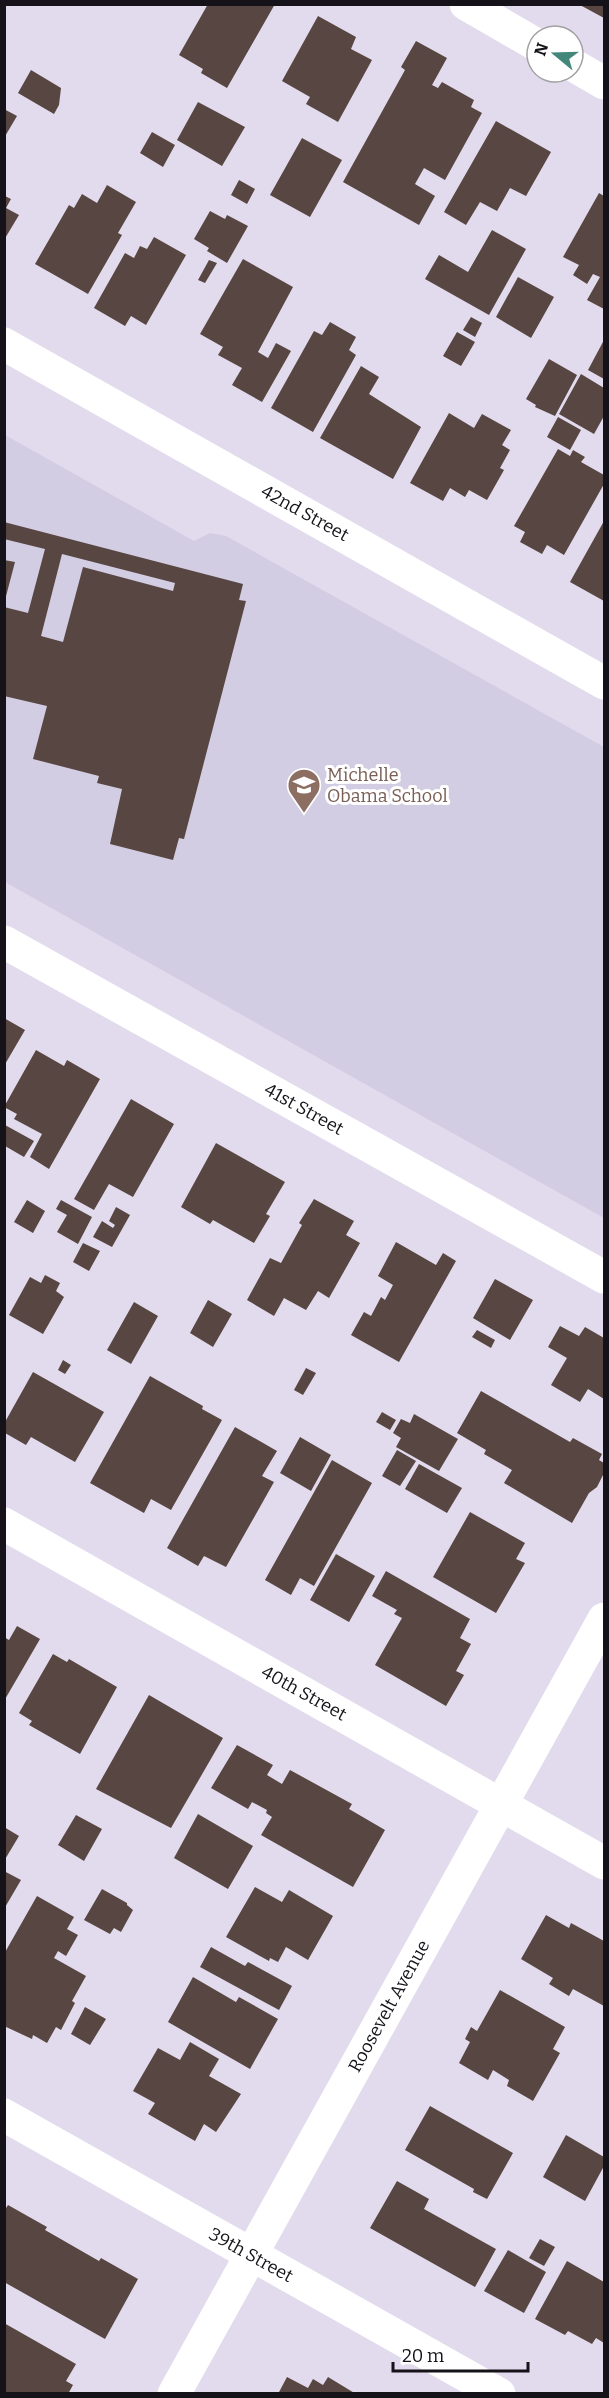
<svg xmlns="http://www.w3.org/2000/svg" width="609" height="2398" font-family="Bitter,serif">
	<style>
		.education { fill: #d3cde3 }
		.building { fill: #574641; fill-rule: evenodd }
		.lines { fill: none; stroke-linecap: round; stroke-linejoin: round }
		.minor { stroke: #fff; stroke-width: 33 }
		.labels { text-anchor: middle; stroke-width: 6; stroke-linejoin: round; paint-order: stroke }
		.street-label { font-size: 18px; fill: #151319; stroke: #fff }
		.education-label { font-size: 18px; fill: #785e54; stroke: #fff; text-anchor: start }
	</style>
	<rect width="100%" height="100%" fill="#e2dbed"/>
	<path class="education" d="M 5,435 L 194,541 L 210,533 L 226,536 L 604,747 L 604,1218 L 5,882 Z"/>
	<path class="building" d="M 208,4 L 275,4 L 227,88 L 201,73 L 203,69 L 179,55 Z
		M 580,5 L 604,5 L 604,18 Z
		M 318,16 L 356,37 L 351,49 L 372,60 L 338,122 L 306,104 L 310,97 L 282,81 Z
		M 416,41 L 447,58 L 432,85 L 438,88 L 442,82 L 474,100 L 471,107 L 482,113 L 445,180 L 424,168 L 415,184 L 435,196 L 419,225 L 343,182 L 405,70 L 401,67 Z
		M 31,70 L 61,88 L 59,105 L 54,114 L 18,93 Z
		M 198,102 L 245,127 L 222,166 L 177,140 Z
		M 4,109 L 17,116 L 4,138 Z
		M 496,121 L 551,152 L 526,196 L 510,188 L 497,211 L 480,202 L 466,225 L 444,212 Z
		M 152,132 L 175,145 L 163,167 L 140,153 Z
		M 302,138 L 342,160 L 310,217 L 270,195 Z
		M 239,180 L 255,189 L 247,204 L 231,195 Z
		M 107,185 L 136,202 L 118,233 L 122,235 L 88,294 L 35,264 L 69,205 L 74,208 L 82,194 L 97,203 Z
		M 599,193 L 604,196 L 604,309 L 587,300 L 600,277 L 593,274 L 587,284 L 573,275 L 579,265 L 563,257 Z
		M 5,196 L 11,199 L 6,208 L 19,215 L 4,240 Z
		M 210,211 L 225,219 L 227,215 L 248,226 L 227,263 L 207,251 L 209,248 L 194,239 Z
		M 492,230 L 526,249 L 489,315 L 425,279 L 439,255 L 468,272 Z
		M 154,237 L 186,255 L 146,325 L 131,316 L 125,326 L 94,308 L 125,253 L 134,258 L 140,246 L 147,249 Z
		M 243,259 L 293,287 L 258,352 L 268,358 L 276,343 L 291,351 L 262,402 L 232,385 L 242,368 L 218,355 L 223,347 L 200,334 Z
		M 209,260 L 217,263 L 205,283 L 198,280 Z
		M 518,277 L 554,297 L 531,338 L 496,317 Z
		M 471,317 L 482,323 L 475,337 L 463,330 Z
		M 330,322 L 356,337 L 349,350 L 356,355 L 313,432 L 271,408 L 314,331 L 322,335 Z
		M 457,332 L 475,342 L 461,366 L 443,356 Z
		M 604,340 L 604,379 L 588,370 Z
		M 549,359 L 577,375 L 555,416 L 535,407 L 536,405 L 526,399 Z
		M 361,366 L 379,377 L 369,394 L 421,427 L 393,479 L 320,438 Z
		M 581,374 L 604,388 L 604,416 L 594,434 L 559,414 Z
		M 449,413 L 474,428 L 482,414 L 511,430 L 502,445 L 510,450 L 500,468 L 504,470 L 487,500 L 469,490 L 465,497 L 450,488 L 443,501 L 410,483 Z
		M 558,417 L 581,430 L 570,450 L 547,437 Z
		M 558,449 L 570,456 L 573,450 L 585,457 L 581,462 L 604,475 L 604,484 L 564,555 L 547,545 L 542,554 L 520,542 L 525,532 L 514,526 Z
		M 604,521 L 604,601 L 570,582 Z
		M 4,522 L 243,584 L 239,600 L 246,601 L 184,839 L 179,838 L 173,860 L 110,844 L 122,789 L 97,783 L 99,776 L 33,759 L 47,706 L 4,696 L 4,607 L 28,613 L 45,549 L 4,539 ZM 62,554 L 175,583 L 173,591 L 83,567 L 63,642 L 41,636 Z
		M 4,560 L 15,562 L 5,600 L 4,600 Z
		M 4,1018 L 25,1030 L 4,1066 Z
		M 36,1050 L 64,1066 L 67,1060 L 100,1079 L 49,1169 L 30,1157 L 42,1134 L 14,1119 L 17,1114 L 4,1107 Z
		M 131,1099 L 174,1124 L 133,1197 L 109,1184 L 94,1210 L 74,1199 Z
		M 5,1125 L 34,1141 L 24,1157 L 5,1146 Z
		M 216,1143 L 285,1182 L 266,1214 L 270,1216 L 254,1243 L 213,1220 L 210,1224 L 181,1207 Z
		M 314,1199 L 354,1221 L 346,1235 L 360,1243 L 329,1298 L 318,1291 L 306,1310 L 284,1298 L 274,1316 L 247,1300 L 270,1258 L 281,1263 L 302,1225 L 299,1223 Z
		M 27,1200 L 45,1211 L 33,1233 L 14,1222 Z
		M 61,1200 L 92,1217 L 78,1244 L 57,1232 L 67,1215 L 56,1209 Z
		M 116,1207 L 130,1215 L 112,1247 L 93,1237 L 102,1221 L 113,1228 L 115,1225 L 109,1221 Z
		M 396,1242 L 436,1265 L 443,1253 L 456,1261 L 399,1362 L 351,1335 L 364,1312 L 371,1316 L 381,1297 L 385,1300 L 393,1285 L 378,1276 Z
		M 83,1243 L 100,1251 L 89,1271 L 73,1262 Z
		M 45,1275 L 60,1283 L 56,1291 L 64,1297 L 43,1334 L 9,1315 L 30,1277 L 41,1283 Z
		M 495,1279 L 533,1300 L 510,1340 L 473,1318 Z
		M 208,1300 L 232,1314 L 213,1347 L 190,1333 Z
		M 134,1302 L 158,1316 L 131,1364 L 107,1350 Z
		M 560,1326 L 579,1336 L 585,1327 L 604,1338 L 604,1399 L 588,1389 L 580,1402 L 551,1385 L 567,1358 L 548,1347 Z
		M 477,1330 L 495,1340 L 491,1348 L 472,1337 Z
		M 63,1360 L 71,1365 L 65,1374 L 58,1370 Z
		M 306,1368 L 316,1373 L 303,1395 L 294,1390 Z
		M 33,1372 L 104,1412 L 75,1462 L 31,1437 L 26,1445 L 5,1433 L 5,1422 Z
		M 150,1376 L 203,1406 L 202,1409 L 222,1420 L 171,1510 L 151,1499 L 144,1513 L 90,1483 Z
		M 481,1391 L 570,1442 L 573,1438 L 602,1454 L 599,1460 L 604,1463 L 604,1473 L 597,1487 L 589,1493 L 572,1523 L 504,1483 L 512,1470 L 484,1454 L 486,1450 L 457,1433 Z
		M 382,1412 L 396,1420 L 390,1430 L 376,1422 Z
		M 414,1414 L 458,1439 L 439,1471 L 396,1447 L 401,1438 L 393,1433 L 401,1419 L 410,1423 Z
		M 235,1427 L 277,1451 L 262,1476 L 274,1482 L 226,1567 L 204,1556 L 198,1566 L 167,1548 Z
		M 300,1437 L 331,1455 L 311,1491 L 280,1473 Z
		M 397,1450 L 416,1461 L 400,1486 L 382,1476 Z
		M 332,1460 L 372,1483 L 314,1586 L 300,1578 L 291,1595 L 265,1580 Z
		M 419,1464 L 462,1488 L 447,1513 L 405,1489 Z
		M 470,1512 L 525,1543 L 516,1559 L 525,1563 L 496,1613 L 433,1577 Z
		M 336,1554 L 375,1576 L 349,1622 L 310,1600 Z
		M 386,1571 L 470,1619 L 460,1638 L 471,1644 L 456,1671 L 464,1675 L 446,1706 L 375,1665 L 402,1618 L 394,1614 L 397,1610 L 372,1596 Z
		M 17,1626 L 40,1639 L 4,1701 L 4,1637 L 9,1640 Z
		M 53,1654 L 67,1662 L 69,1659 L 117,1687 L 80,1754 L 29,1725 L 32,1721 L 19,1713 Z
		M 149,1695 L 223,1738 L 171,1828 L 96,1789 Z
		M 237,1745 L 273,1765 L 267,1775 L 282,1784 L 290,1770 L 352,1804 L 349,1809 L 385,1830 L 353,1887 L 261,1835 L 272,1817 L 266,1813 L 267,1810 L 252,1802 L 248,1809 L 211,1788 Z
		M 198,1814 L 253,1846 L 228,1889 L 174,1858 Z
		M 76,1815 L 102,1829 L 84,1861 L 58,1845 Z
		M 4,1827 L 19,1836 L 4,1861 Z
		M 4,1871 L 21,1880 L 4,1909 Z
		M 255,1887 L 282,1902 L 289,1890 L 333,1916 L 308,1960 L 286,1947 L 278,1962 L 270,1958 L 269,1961 L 226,1937 Z
		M 102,1889 L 127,1903 L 127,1905 L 133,1910 L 121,1932 L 114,1928 L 110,1934 L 84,1920 Z
		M 37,1896 L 74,1917 L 67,1929 L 78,1935 L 66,1956 L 58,1951 L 54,1958 L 86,1976 L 72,2001 L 75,2003 L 61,2030 L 56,2027 L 47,2043 L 33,2035 L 32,2039 L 4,2026 L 4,1954 Z
		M 546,1915 L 569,1928 L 571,1923 L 604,1941 L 604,2006 L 573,1989 L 569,1996 L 549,1984 L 553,1978 L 521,1959 Z
		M 211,1947 L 245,1966 L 248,1962 L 292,1986 L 279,2010 L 200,1967 Z
		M 193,1977 L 236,2002 L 239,1997 L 278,2019 L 250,2069 L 168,2022 Z
		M 500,1990 L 565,2027 L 553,2049 L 560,2053 L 533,2101 L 507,2086 L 509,2080 L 493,2070 L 488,2080 L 459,2063 L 470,2042 L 465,2039 L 471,2027 L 477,2031 Z
		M 85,2007 L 106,2019 L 90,2045 L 71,2034 Z
		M 190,2042 L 219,2059 L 209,2076 L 241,2094 L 216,2132 L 204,2124 L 195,2141 L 148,2114 L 155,2103 L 133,2091 L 158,2048 L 180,2060 Z
		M 430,2106 L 513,2153 L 487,2199 L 473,2192 L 474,2189 L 405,2150 Z
		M 566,2135 L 604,2157 L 604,2166 L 585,2201 L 543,2177 Z
		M 397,2181 L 429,2199 L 424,2209 L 496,2249 L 475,2287 L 370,2228 Z
		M 8,2205 L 47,2227 L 45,2230 L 99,2261 L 101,2258 L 138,2279 L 105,2339 L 4,2282 L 4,2211 Z
		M 540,2239 L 555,2247 L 544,2266 L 529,2258 Z
		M 508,2250 L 546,2272 L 524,2313 L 484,2291 Z
		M 567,2261 L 604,2282 L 604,2343 L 596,2338 L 592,2344 L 568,2331 L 565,2335 L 535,2319 Z
		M 4,2323 L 76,2364 L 66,2381 L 73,2385 L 68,2394 L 4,2394 Z
		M 287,2377 L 308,2388 L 313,2379 L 323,2385 L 328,2377 L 356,2394 L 278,2394 Z"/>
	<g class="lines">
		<path class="minor" d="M 466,4 L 537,45
			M 573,65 L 604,83
			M 4,344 L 604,683
			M 4,942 L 604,1277
			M 4,1524 L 604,1863
			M 4,2115 L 499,2394
			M 174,2394 L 604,1619"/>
	</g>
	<defs>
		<g id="school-pin" transform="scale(1.725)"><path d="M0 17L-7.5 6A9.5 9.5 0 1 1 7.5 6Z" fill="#8d6e63" stroke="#fff"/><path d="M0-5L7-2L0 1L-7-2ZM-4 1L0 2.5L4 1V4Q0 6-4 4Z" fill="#fff"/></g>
	</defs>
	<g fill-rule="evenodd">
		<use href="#school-pin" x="304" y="785"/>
	</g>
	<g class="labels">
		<g class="street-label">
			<text transform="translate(305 513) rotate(29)" y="6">42nd Street</text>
			<text transform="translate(304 1109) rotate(29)" y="6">41st Street</text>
			<text transform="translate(304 1693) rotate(29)" y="6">40th Street</text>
			<text transform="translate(389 2006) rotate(-61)" y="6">Roosevelt Avenue</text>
			<text transform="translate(251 2255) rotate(29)" y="6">39th Street</text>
		</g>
		<g class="education-label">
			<text x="327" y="781">Michelle<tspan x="327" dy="21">Obama School</tspan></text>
		</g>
	</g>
	<rect width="609" height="2398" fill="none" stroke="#151319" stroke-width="12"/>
	<g transform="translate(555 54) rotate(289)"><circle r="28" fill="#ffffff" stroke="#a1a1a3" stroke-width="1.5"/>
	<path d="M0-4.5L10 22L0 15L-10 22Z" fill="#43877a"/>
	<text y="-9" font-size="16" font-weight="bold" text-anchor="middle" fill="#151319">N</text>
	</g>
	<path d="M393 2362v9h135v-9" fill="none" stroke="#151319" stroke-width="3"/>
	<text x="402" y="2362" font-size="18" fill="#151319" stroke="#ffffff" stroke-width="4.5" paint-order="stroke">20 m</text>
</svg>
